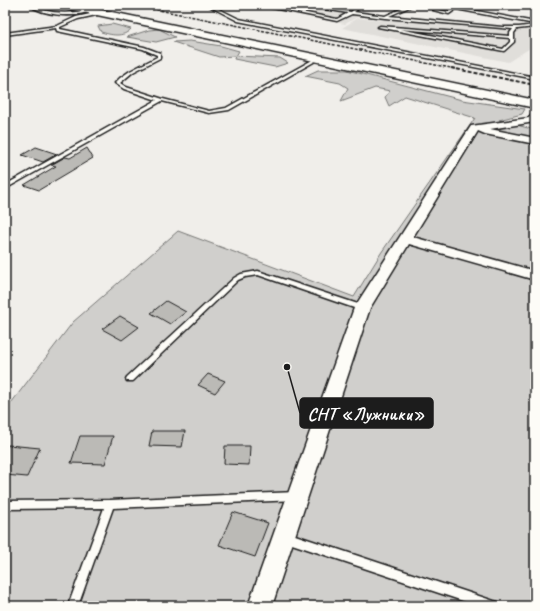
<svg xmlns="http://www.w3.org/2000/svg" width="540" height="611" font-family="Caveat,sans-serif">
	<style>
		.built { fill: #e0deda }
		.green { fill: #d0cfcc; stroke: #767674 }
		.building { fill: #bbbab6; stroke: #1c1c1c }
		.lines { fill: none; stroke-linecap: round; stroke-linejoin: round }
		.service-casing { stroke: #1c1c1c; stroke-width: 3 }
		.minor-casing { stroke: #1c1c1c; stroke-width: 3 }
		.secondary-casing { stroke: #1c1c1c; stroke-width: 3 }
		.service { fill: #fdfcf7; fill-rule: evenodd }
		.minor { fill: #fdfcf7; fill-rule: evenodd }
		.secondary { fill: #fdfcf7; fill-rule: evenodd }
		.rail-far1 { stroke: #1c1c1c; stroke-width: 1.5; stroke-dasharray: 3 1.5; stroke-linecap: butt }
		.rail { stroke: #1c1c1c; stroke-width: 2; stroke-dasharray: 4 2; stroke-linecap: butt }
		.leader { fill: none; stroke: #1c1c1c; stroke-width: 1.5 }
		.callout-dot { fill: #1c1c1c; stroke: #fdfcf7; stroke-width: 1.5 }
		.callout { fill: #1c1c1c; stroke: #1c1c1c; stroke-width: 1.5 }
		.callout-label { font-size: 18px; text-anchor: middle; font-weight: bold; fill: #fff }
	</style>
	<rect width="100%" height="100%" fill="#f0eeea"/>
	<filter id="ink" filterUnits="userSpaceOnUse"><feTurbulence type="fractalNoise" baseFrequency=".025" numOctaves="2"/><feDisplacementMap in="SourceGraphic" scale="8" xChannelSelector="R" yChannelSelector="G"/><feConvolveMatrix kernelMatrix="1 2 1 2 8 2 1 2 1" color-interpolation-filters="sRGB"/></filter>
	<g filter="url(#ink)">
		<path class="built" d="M 247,5 L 378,5 L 345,24 Z
			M 358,18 L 535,30 L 535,45 L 508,62 L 342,28 Z"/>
		<path class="green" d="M 112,24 L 131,29 C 123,38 111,35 101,32 L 98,26 Z
			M 159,29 L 175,37 L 156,42 L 127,37 L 149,30 Z
			M 190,41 L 221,46 L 239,51 L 236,56 L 280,58 L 288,63 L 275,67 L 234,59 L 235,56 L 219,57 L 173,42 Z
			M 318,70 L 347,70 L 462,100 L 525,109 L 522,114 L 499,120 L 535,130 L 535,606 L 5,606 L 5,411 L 73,322 L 178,231 L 354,297 L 381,253 L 475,118 L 405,96 L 389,106 L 385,97 L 390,91 L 375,88 L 341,101 L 348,88 L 340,83 L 305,76 Z"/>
		<path class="building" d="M 36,147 L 57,154 L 43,162 L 22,155 Z
			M 87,148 L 93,158 L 39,190 L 24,185 L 56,166 L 51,165 L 65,157 L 70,158 Z
			M 166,301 L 186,312 L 170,324 L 151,313 Z
			M 120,316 L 139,327 L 122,340 L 102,329 Z
			M 208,374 L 225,381 L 215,393 L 198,385 Z
			M 152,431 L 185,431 L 182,447 L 149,446 Z
			M 80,436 L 113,436 L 105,464 L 71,463 Z
			M 8,445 L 40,448 L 27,477 L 5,475 L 5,451 Z
			M 225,446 L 250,446 L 249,465 L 224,464 Z
			M 233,512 L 268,523 L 255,557 L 219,545 Z"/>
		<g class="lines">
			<g class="service-casing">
				<path id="service" d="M 29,5 C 35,5 39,9 44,10 C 57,14 72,13 85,11 L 87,12 C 72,18 42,15 29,5 Z
					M 207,5 L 211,5 L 239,19 L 535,77 L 535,79 L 238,21 Z
					M 258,5 L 265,5 L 337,19 L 348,13 L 301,5 L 308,5 L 351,12 L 356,7 L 350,5 L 355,5 L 360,7 L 354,12 L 385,16 L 409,5 L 414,5 L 389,16 L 502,27 L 519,27 L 535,25 L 535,27 L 517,29 L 514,33 L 514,42 L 504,51 L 378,27 L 380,26 L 510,36 L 510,33 L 513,29 L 385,18 L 352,14 L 337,21 ZM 399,29 L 510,38 L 510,42 L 503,49 Z
					M 435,5 L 456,7 L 535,22 L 535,24 L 456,9 L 449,14 L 433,10 L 435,9 L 448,12 L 453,9 Z
					M 100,12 L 101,14 L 78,19 L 60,27 L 60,29 L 144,47 L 160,53 L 160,58 L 133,72 L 120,83 L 126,87 L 163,99 L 209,111 L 226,108 L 316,58 L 319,59 L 229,110 L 209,113 L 162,101 L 5,189 L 5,185 L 157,100 L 124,89 L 115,83 L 120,78 L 130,71 L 157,57 L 157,55 L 143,49 L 57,31 L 56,28 L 5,35 L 5,33 L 57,26 L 76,17 Z
					M 258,271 L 364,306 L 366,308 L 362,310 L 360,310 L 258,275 L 245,277 L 238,280 L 133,381 L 127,381 L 126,379 L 127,377 L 234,278 L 241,274 Z
					M 297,492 L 300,493 L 302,496 L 300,499 L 297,500 L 113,508 L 78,606 L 68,606 L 104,508 L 5,509 L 5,501 L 110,500 Z
					M 286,532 L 494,601 L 498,602 L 499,606 L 478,606 L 286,542 L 282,540 L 281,537 L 282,534 Z"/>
			</g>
			<g class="minor-casing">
				<path id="minor" d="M 535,112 L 535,122 L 490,129 L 535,138 L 535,144 L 485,134 L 478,131 L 413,237 L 535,271 L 535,280 L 409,244 L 370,308 L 272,606 L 248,606 L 354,308 L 471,126 L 529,118 L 532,113 Z"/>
			</g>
			<g class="secondary-casing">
				<path id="secondary" d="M 59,5 L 78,5 L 535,100 L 535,108 L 64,8 Z"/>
			</g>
			<use href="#service" class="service"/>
			<use href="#minor" class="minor"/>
			<use href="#secondary" class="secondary"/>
			<path class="rail-far1" d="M 134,5 L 456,69"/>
			<path class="rail" d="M 451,68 L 535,85"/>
		</g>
	</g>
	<path class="leader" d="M287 367L300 413"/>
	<circle class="callout-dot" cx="287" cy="367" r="4"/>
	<rect class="callout" x="300" y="398" width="133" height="30" rx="4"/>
	<g class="callout-label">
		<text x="366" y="420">СНТ «Лужники»</text>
	</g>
	<rect width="540" height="611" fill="none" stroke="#fdfcf7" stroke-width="20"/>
	<rect x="10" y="10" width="520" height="591" fill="none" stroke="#1c1c1c" stroke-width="1.5" filter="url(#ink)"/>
</svg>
